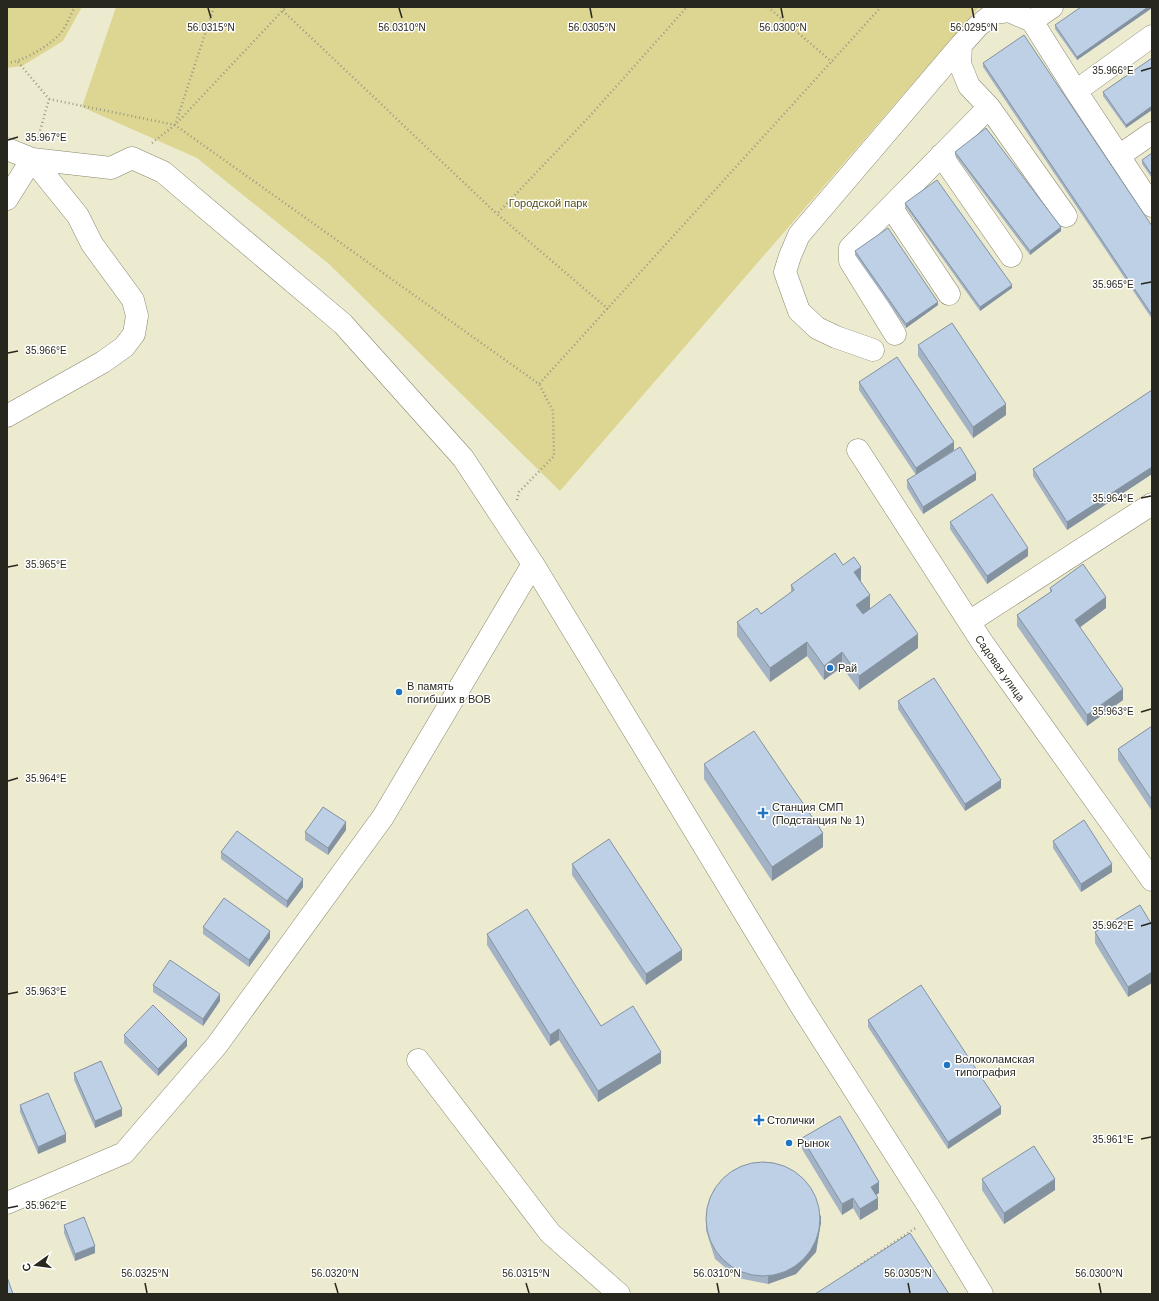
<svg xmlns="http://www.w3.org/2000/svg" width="1159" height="1301" font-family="Helvetica,sans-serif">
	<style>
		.green { fill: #ddd692 }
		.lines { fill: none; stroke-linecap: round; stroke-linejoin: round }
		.minor-casing { stroke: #8a876e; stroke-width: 23 }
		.path { stroke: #999883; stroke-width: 2.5; stroke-dasharray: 1 3; stroke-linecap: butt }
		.minor { stroke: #fff; stroke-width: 22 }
		.wall { fill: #a3b3c5 }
		.shaded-wall { fill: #8492a0 }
		.building { fill: #bdd0e5; stroke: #8492a0 }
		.ticks { fill: none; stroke: #28271d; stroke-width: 1.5 }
		.poi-dot { fill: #2075c3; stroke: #fff; stroke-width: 1.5 }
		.labels { text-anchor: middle; stroke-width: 3; stroke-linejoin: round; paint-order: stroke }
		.park-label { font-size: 11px; fill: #524c15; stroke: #fff }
		.poi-label { font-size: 11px; fill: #28271d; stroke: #fff; text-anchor: start }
		.street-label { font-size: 11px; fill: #28271d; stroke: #fff }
		.ticks-label { font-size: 10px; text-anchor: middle; fill: #28271d; stroke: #fff; stroke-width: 3; stroke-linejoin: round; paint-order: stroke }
	</style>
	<rect width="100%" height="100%" fill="#edebcf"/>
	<path class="green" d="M 7,7 L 82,7 L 63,41 L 22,66 L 7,68 Z
		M 116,7 L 979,7 L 560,491 L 329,264 L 197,158 L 82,107 Z"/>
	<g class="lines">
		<g class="minor-casing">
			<path id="minor" d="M 1032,21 L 1052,7
				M 1076,91 L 1152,36
				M 7,149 L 32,159 L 111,168 L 132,158 L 163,172 L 343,324 L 463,458 L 533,564 L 801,1006 L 931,1210 L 982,1294
				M 941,155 L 1011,256
				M 1119,156 L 1152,133
				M 7,199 L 32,159
				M 891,207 L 949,294
				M 1066,216 L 989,107 L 969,86 L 960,64 L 961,45 L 978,26 L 994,13 L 1009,11 L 1032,21 L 1076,91 L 1152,206
				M 895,334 L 850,261 L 850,248 L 989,107
				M 873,350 L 836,337 L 817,328 L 799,311 L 785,272 L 790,256 L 799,235 L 961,45
				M 7,416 L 103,362 L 124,347 L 134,334 L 137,316 L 133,300 L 92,244 L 78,216 L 32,159
				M 858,450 L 982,642 L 1152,880
				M 969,622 L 1152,504
				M 418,1060 L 550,1233 L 619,1294
				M 7,1203 L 124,1153 L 217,1045 L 383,817 L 533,564"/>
		</g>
		<path class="path" d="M 281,7 L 283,11 L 497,214
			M 768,7 L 832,62
			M 18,62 L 49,99 L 38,138
			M 7,63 C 24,61 47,47 59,35 C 66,28 70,15 75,7
			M 49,99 L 175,125 L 539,384 L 881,7
			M 176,122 L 214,7
			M 152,143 L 175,125 L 286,7
			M 608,309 L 497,214 L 589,117 L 687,7
			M 517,500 L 519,492 L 554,456 L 553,411 L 539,384
			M 851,1271 L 917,1227"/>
		<use href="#minor" class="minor"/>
	</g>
	<path class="wall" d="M 1152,7 L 1152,8 L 1077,60 L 1055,29 L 1055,25 Z
		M 1152,58 L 1126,128 L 1103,96 L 1103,92 Z
		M 983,63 L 1152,226 L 1152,319 L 983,67 Z
		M 955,152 L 1061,231 L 1030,255 L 955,155 Z
		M 1152,153 L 1152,178 L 1142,164 L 1142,160 Z
		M 905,203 L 1012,288 L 980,311 L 905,206 Z
		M 855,251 L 938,305 L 906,328 L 855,255 Z
		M 918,345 L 1006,415 L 973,438 L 918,356 Z
		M 859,382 L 954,450 L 940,459 L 976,480 L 923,514 L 907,488 L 907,480 L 916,475 L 859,390 Z
		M 1152,390 L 1152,474 L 1067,530 L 1033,476 L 1033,469 Z
		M 950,522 L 1028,556 L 987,584 L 950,529 Z
		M 843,565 L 861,581 L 861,582 L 870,609 L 918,648 L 859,690 L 842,667 L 824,680 L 807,656 L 770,682 L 737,636 L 737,622 L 761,614 L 791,593 L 791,585 Z
		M 1050,588 L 1106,608 L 1080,627 L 1123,700 L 1087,726 L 1017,626 L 1017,615 L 1050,592 Z
		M 898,701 L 1001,788 L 965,811 L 898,709 Z
		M 1152,726 L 1152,811 L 1118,760 L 1118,749 Z
		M 704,764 L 823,847 L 772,881 L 704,779 Z
		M 346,830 L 328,855 L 305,840 L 305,832 Z
		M 1053,841 L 1112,872 L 1081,892 L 1053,848 Z
		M 221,852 L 303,887 L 287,908 L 221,859 Z
		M 572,864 L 682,960 L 646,985 L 572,875 Z
		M 1140,905 L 1128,997 L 1095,943 L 1095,932 Z
		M 203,927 L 270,938 L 249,967 L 203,934 Z
		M 487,934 L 601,1026 L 661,1063 L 598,1102 L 559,1040 L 550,1046 L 487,945 Z
		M 153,985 L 220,1001 L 203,1026 L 153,992 Z
		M 868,1020 L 1001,1114 L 948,1149 L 868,1027 Z
		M 124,1035 L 187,1046 L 158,1076 L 124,1043 Z
		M 74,1073 L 122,1116 L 95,1128 L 74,1080 Z
		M 20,1105 L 66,1142 L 38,1154 L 20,1112 Z
		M 802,1138 L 879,1193 L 876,1195 L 878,1209 L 860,1220 L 853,1208 L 842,1215 L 802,1149 Z
		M 982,1179 L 1055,1190 L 1004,1224 L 982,1190 Z
		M 821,1222 L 816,1252 L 796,1274 L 768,1284 L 738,1278 L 715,1259 L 706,1230 L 706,1223 Z
		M 64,1225 L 95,1253 L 75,1261 L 64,1233 Z"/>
	<path class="shaded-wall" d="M 1148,7 L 1152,7 L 1152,8 L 1077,60 L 1077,57 Z
		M 1152,106 L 1152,110 L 1126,128 L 1126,125 Z
		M 1061,227 L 1061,231 L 1030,255 L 1030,251 Z
		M 1012,285 L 1012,288 L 980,311 L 980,307 Z
		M 938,302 L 938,305 L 906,328 L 906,324 Z
		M 1006,404 L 1006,415 L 973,438 L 973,427 Z
		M 954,442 L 954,450 L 916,475 L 916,468 Z
		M 1152,467 L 1152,474 L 1067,530 L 1067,522 Z
		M 976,473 L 976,480 L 923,514 L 923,507 Z
		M 1028,548 L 1028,556 L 987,584 L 987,576 Z
		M 861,567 L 861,581 L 854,587 L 854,572 Z
		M 870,595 L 870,610 L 856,620 L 856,605 Z
		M 1106,597 L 1106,608 L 1075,631 L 1075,620 Z
		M 918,634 L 918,648 L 859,690 L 859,676 Z
		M 807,642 L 807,656 L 770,682 L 770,668 Z
		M 842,652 L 842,667 L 824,680 L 824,666 Z
		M 1123,689 L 1123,700 L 1087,726 L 1087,715 Z
		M 1001,780 L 1001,788 L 965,811 L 965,804 Z
		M 346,822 L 346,830 L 328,855 L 328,848 Z
		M 823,833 L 823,847 L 772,881 L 772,867 Z
		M 1112,864 L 1112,872 L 1081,892 L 1081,884 Z
		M 303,879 L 303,887 L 287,908 L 287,901 Z
		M 270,931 L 270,938 L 249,967 L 249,960 Z
		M 682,950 L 682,960 L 646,985 L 646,974 Z
		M 1152,972 L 1152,983 L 1128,997 L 1128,987 Z
		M 220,994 L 220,1001 L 203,1026 L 203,1019 Z
		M 559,1029 L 559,1040 L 550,1046 L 550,1035 Z
		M 187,1039 L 187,1046 L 158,1076 L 158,1069 Z
		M 661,1052 L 661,1063 L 598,1102 L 598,1091 Z
		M 1001,1107 L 1001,1114 L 948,1149 L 948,1142 Z
		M 122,1109 L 122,1116 L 95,1128 L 95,1121 Z
		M 66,1134 L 66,1142 L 38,1154 L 38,1147 Z
		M 1055,1179 L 1055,1190 L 1004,1224 L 1004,1213 Z
		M 879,1182 L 879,1193 L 871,1198 L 871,1187 Z
		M 853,1198 L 853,1208 L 842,1215 L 842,1204 Z
		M 878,1198 L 878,1209 L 860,1220 L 860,1209 Z
		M 821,1215 L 821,1222 L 816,1252 L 796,1274 L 768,1284 L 768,1277 Z
		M 95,1246 L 95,1253 L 75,1261 L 75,1254 Z"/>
	<path class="building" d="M 1081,7 L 1148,7 L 1077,57 L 1055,25 Z
		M 1024,35 L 1152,226 L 1152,315 L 983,63 Z
		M 1152,58 L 1152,106 L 1126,125 L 1103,92 Z
		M 986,128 L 1061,227 L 1030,251 L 955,152 Z
		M 1152,153 L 1152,175 L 1142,160 Z
		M 937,180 L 1012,285 L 980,307 L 905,203 Z
		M 888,228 L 938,302 L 906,324 L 855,251 Z
		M 952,323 L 1006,404 L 973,427 L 918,345 Z
		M 897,357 L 954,442 L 916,468 L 859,382 Z
		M 1152,390 L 1152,467 L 1067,522 L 1033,469 Z
		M 960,447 L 976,473 L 923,507 L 907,480 Z
		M 992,494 L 1028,548 L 987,576 L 950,522 Z
		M 835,553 L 843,565 L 854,557 L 861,567 L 854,572 L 870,595 L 856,605 L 863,614 L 890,594 L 918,634 L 859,676 L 842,652 L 824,666 L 807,642 L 770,668 L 737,622 L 757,608 L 761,614 L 794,590 L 791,585 Z
		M 1083,564 L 1106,597 L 1075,620 L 1123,689 L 1087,715 L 1017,615 L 1052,591 L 1050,588 Z
		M 934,678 L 1001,780 L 965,804 L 898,701 Z
		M 1152,726 L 1152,800 L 1118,749 Z
		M 754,731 L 823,833 L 772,867 L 704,764 Z
		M 323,807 L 346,822 L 328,848 L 305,832 Z
		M 1084,820 L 1112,864 L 1081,884 L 1053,841 Z
		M 237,831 L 303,879 L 287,901 L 221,852 Z
		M 609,839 L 682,950 L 646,974 L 572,864 Z
		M 224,898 L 270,931 L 249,960 L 203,927 Z
		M 1140,905 L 1152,925 L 1152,972 L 1128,987 L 1095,932 Z
		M 527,909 L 601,1026 L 633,1006 L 661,1052 L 598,1091 L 559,1029 L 550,1035 L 487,934 Z
		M 170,960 L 220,994 L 203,1019 L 153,985 Z
		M 921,985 L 1001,1107 L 948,1142 L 868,1020 Z
		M 153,1005 L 187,1039 L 158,1069 L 124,1035 Z
		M 101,1061 L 122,1109 L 95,1121 L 74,1073 Z
		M 48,1093 L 66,1134 L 38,1147 L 20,1105 Z
		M 840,1116 L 879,1182 L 871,1187 L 878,1198 L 860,1209 L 853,1198 L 842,1204 L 802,1138 Z
		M 1034,1146 L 1055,1179 L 1004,1213 L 982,1179 Z
		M706 1219a57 57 0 1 1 114 0a57 57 0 1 1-114 0Z
		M 84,1217 L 95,1246 L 75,1254 L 64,1225 Z
		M 910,1233 L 949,1294 L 815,1294 Z
		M 7,1277 L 13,1294 L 7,1294 Z"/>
	<path class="ticks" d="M 208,8 L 211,18M 399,8 L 402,18M 590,8 L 592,18M 781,8 L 783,18M 972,8 L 974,18M 1141,71 L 1151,68M 8,140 L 18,137M 1141,284 L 1151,282M 8,353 L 18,351M 1141,498 L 1151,496M 8,567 L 18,565M 1141,712 L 1151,709M 8,781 L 18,778M 1141,926 L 1151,923M 8,994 L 18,992M 1141,1139 L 1151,1137M 8,1208 L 18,1206M 145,1283 L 147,1293M 335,1283 L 338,1293M 526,1283 L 529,1293M 717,1283 L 719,1293M 908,1283 L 910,1293M 1099,1283 L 1101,1293"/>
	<g class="poi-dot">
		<circle cx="830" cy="668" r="4"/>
		<circle cx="399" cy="692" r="4"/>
		<path d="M761 807h4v4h4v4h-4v4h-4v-4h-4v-4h4z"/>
		<circle cx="947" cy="1065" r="4"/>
		<path d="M757 1114h4v4h4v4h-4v4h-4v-4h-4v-4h4z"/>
		<circle cx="789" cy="1143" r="4"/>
	</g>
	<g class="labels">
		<g class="park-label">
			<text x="548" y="207">Городской парк</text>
		</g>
		<g class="poi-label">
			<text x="838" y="672">Рай</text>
			<text x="407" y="690">В память<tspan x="407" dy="13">погибших в ВОВ</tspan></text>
			<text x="772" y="811">Станция СМП<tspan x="772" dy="13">(Подстанция № 1)</tspan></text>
			<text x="955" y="1063">Волоколамская<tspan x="955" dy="13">типография</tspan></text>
			<text x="767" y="1124">Столички</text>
			<text x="797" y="1147">Рынок</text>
		</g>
		<g class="street-label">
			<text transform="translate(1000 668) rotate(55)" y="4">Садовая улица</text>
		</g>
	</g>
	<g class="ticks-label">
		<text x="211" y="31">56.0315°N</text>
		<text x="402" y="31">56.0310°N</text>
		<text x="592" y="31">56.0305°N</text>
		<text x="783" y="31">56.0300°N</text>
		<text x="974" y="31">56.0295°N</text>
		<text x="1113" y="74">35.966°E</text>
		<text x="46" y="141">35.967°E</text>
		<text x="1113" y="288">35.965°E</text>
		<text x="46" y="354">35.966°E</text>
		<text x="1113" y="502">35.964°E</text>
		<text x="46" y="568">35.965°E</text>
		<text x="1113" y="715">35.963°E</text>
		<text x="46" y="782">35.964°E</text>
		<text x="1113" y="929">35.962°E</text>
		<text x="46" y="995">35.963°E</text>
		<text x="1113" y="1143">35.961°E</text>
		<text x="46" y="1209">35.962°E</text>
		<text x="145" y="1277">56.0325°N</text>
		<text x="335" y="1277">56.0320°N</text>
		<text x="526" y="1277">56.0315°N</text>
		<text x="717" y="1277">56.0310°N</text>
		<text x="908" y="1277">56.0305°N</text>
		<text x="1099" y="1277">56.0300°N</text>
	</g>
	<rect width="1159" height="1301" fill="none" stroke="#28271d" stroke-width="16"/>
	<g transform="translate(36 1265) rotate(256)" stroke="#ffffff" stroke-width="3" paint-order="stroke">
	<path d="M0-3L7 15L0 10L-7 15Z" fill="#28271d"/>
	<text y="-6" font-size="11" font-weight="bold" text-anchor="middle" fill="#28271d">С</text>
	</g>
</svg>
